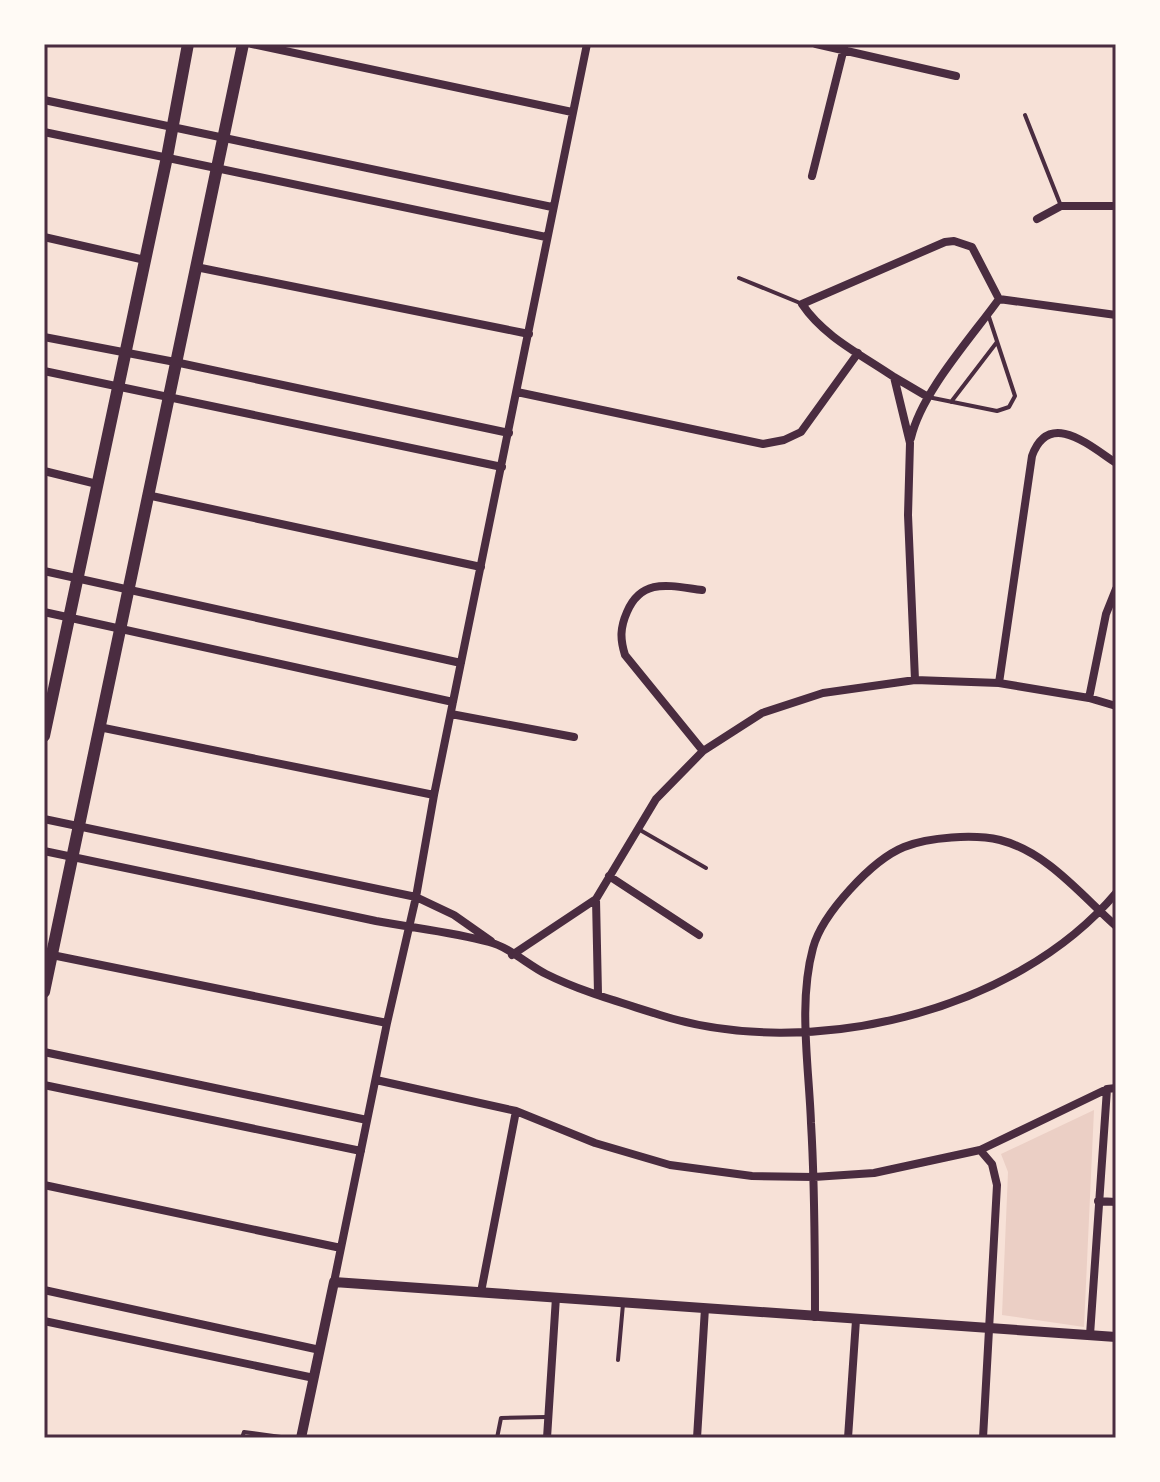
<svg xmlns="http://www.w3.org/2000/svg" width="1160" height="1482" font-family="'PT Serif',serif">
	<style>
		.green { fill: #ebcfc5 }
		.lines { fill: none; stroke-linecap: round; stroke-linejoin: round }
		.service { stroke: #4a2c40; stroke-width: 4 }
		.minor { stroke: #4a2c40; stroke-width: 8 }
		.tertiary { stroke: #4a2c40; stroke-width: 10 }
		.primary { stroke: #4a2c40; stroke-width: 12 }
		.neatline { fill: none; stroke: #4a2c40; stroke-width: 3 }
	</style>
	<rect width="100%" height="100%" fill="#f7e1d7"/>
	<path class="green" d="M 1094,1110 L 1084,1327 L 1002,1315 L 1008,1172 L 1001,1154 Z"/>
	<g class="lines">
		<path class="service" d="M 1025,115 L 1061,206
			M 739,278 L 800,303
			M 928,397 L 997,411 L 1009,407 L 1015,396 L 989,317
			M 951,402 L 997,342
			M 640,830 L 706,868
			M 618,1360 L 623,1304
			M 242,1438 L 244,1432 L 288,1438
			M 497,1438 L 501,1418 L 546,1417"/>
		<path class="minor" d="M 252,44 L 572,112
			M 816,44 L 956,76
			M 44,100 L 552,207
			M 44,132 L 546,237
			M 812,176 L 845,44
			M 1037,219 L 1061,206 L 1116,206
			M 44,237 L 145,260
			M 196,267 L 529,334
			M 44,337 L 175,362 L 509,433
			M 44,371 L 502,467
			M 894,377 L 928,397
			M 517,392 L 763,444 L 784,440 L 801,432 L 858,353
			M 911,438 C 921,393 971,338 999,299 L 1116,315
			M 44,471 L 97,484
			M 147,495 L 481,567
			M 44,571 L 461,663
			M 702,590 C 670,586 642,577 627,612 C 620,628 620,639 625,655 L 703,751
			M 44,612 L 453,702
			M 915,680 L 908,515 L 910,443 L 894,377 C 862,355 824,337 802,304 L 945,242 L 954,241 L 972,247 L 999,299
			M 999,683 L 1032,456 C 1049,409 1090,446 1116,463
			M 1089,698 L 1106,614 L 1116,589
			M 451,714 L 574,737
			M 99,727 L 434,795
			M 44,819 L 416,897 L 454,915 L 491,941
			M 44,851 C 155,874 265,897 376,921 C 413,928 452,932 489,942 C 509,947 528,965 546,974 C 582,992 623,1003 660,1015 C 808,1062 1015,1013 1116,893
			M 609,876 L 699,935
			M 596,899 L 598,994
			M 52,955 L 387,1023
			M 512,955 L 596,899 L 656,799 L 703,751 L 762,713 L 823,693 L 915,680 L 999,683 L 1089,698 L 1116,706
			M 44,1052 L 367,1120
			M 376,1080 L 516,1111 L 595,1143 L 670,1165 L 752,1176 L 814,1177 L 874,1173 L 980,1150 L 1107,1089 L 1116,1088
			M 44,1085 L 361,1151
			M 980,1150 L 992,1164 L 997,1185 L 983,1438
			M 44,1185 L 341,1248
			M 1098,1201 L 1116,1202
			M 334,1282 L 387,1023 L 416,897 L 434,795 L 587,44
			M 44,1290 L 320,1350
			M 481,1292 L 516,1111
			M 815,1317 C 815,1253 815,1188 811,1123 C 809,1067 798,1003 813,948 C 822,914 872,860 904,847 C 929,837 974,834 1000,840 C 1047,852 1081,895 1116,926
			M 44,1321 L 314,1378
			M 1090,1335 L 1107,1089
			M 547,1438 L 556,1297
			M 697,1438 L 705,1308
			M 848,1438 L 856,1320"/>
		<path class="tertiary" d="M 301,1438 L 334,1282 L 1116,1337"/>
		<path class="primary" d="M 44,736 L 167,157 L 188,44
			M 44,992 L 243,44"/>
	</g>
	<rect width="1160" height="1482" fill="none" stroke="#fffaf5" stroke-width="92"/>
	<rect x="46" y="46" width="1068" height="1390" class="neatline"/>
</svg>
